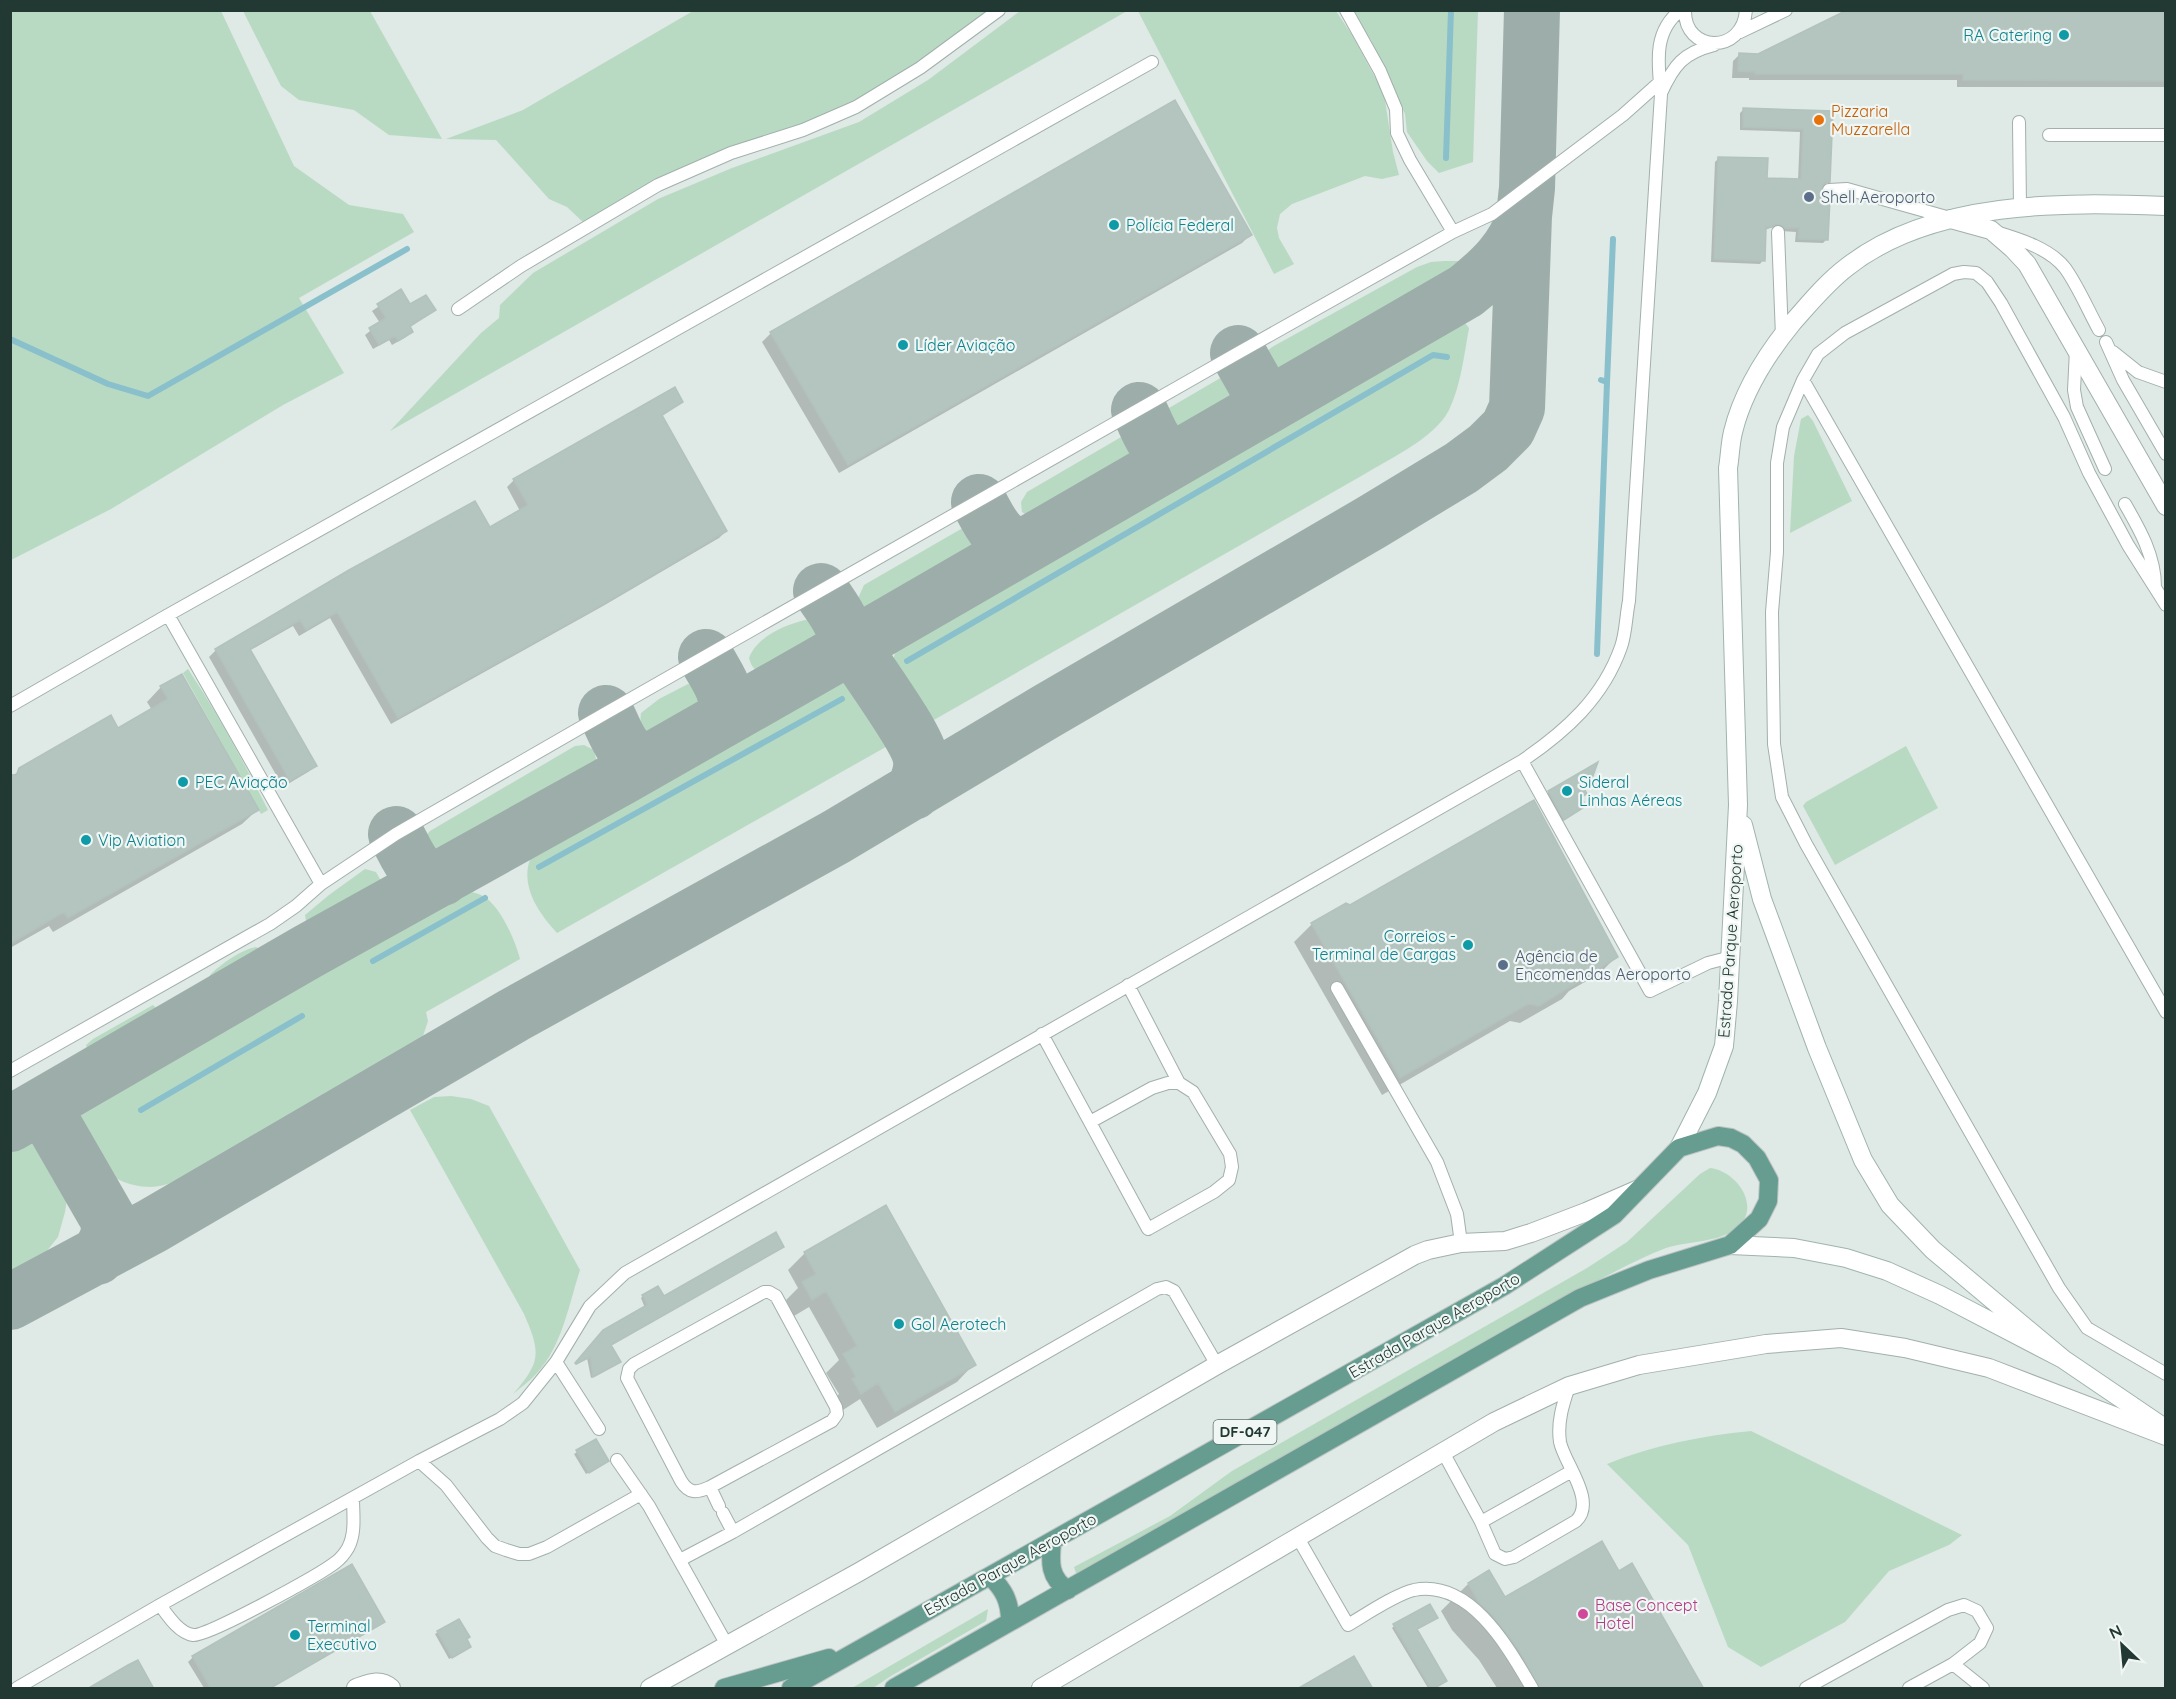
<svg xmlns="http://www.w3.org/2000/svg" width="2176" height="1699" font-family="Quicksand,sans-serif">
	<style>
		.green { fill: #b8dac2 }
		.shadow { fill: #0003 }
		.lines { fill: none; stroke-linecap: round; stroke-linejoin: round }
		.stream { stroke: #89c0cc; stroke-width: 6 }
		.taxiway { stroke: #9daeaa; stroke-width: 56 }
		.building { fill: #b4c4be; stroke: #b2c2bc; stroke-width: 1.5 }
		.service-casing { stroke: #a2b0ac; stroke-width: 14 }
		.minor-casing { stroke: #a2b0ac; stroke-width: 20 }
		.tertiary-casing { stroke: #a2b0ac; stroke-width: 20 }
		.secondary-casing { stroke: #9fb4ad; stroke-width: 20 }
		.primary-casing { stroke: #bcc3c2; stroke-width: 20 }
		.service { stroke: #fff; stroke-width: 12 }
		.minor { stroke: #fff; stroke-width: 18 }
		.tertiary { stroke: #fff; stroke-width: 18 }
		.secondary { stroke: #fff; stroke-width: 18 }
		.primary { stroke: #669d90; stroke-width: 18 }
		.culture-dot { fill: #0f9aa8; stroke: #eff6f3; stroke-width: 2 }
		.food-dot { fill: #e8710a; stroke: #eff6f3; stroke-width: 2 }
		.service-dot { fill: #5c6f8a; stroke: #eff6f3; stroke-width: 2 }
		.hotel-dot { fill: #d1479c; stroke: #eff6f3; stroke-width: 2 }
		.labels { text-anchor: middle; stroke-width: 4.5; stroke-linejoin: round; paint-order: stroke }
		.shield { fill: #eff6f3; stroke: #5f716d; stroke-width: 1.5 }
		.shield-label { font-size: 15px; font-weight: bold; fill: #213833 }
		.culture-label { font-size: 16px; fill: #0d838f; stroke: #eff6f3; text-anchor: start }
		.food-label { font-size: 16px; fill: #c56008; stroke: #eff6f3; text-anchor: start }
		.service-label { font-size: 16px; fill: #4e5e75; stroke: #eff6f3; text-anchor: start }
		.street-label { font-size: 16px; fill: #213833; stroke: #eff6f3 }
		.hotel-label { font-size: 16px; fill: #b23c85; stroke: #eff6f3; text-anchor: start }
	</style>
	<rect width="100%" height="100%" fill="#dfe9e5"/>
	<path class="green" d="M 11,10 L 221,11 L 294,166 L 349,205 L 403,214 L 414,232 L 299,298 L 344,373 L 283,405 L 111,509 L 11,560 Z
		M 243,11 L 370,11 L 442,139 L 389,135 L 354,110 L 299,100 L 281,86 Z
		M 693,11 L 1000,11 L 869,99 L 584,223 L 567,207 L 549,199 L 496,140 L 446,139 L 523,110 Z
		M 1020,11 L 1127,11 L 390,431 L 481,333 L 499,318 L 500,305 L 533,273 L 658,199 L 732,168 L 859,122 L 928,80 Z
		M 1138,11 L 1336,11 L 1352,35 L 1384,94 L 1393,152 L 1399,175 L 1382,179 L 1365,176 L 1292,204 L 1280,214 L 1277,228 L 1279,238 L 1294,264 L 1274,274 Z
		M 1352,11 L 1478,11 L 1473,162 L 1439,173 L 1427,161 L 1407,132 L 1405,114 L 1371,40 Z
		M 1444,261 L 1458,261 L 1464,266 L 1468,275 L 1291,380 C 1273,380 1271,375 1263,360 L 1266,352 L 1272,347 L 1417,267 L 1431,262 Z
		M 1456,323 L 1465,323 L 1469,328 C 1464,355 1461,385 1449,410 C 1435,438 1389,459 1363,475 L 925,725 C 916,709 888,671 895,653 C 896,649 901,644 903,641 Z
		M 1229,373 L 1240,384 C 1239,392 1239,401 1234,407 C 1230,412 1222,415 1217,418 C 1199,428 1177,443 1165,417 L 1169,408 Z
		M 1808,415 L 1813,421 L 1852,501 L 1790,533 L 1794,456 L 1801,419 Z
		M 1128,433 L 1135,434 L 1141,441 L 1144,450 L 1139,461 L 1129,469 L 1044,518 L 1031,518 L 1022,512 L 1021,502 L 1027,492 Z
		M 961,529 L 972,532 C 977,541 977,547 973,557 L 866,618 L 860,619 L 856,616 L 855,605 L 864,585 Z
		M 805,620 C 819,621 827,625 835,636 L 768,674 C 756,672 752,669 749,658 C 757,637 784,625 805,620 Z
		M 188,669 C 218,714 243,761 268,810 L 261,814 L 183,673 Z
		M 846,677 C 873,685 883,720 891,744 L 557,933 C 533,907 515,876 538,844 L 830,678 Z
		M 688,684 L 701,689 L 705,694 L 704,710 C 688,720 635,760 641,713 L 659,699 Z
		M 584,745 L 594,750 L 597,763 L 593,774 L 451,854 C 436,858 429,853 421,841 L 430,831 L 575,746 Z
		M 1906,746 L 1938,808 L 1835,865 L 1803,806 L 1806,802 Z
		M 365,869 L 376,872 L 381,881 L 376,896 L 316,931 L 307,926 L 305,915 L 329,895 Z
		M 467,891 C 472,892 477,893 481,895 C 500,904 515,940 520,959 L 426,1012 L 428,1021 L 421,1042 C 368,1072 315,1103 262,1134 C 235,1150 181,1187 151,1187 C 127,1187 101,1174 88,1155 C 80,1143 76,1129 72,1117 L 78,1109 L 451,894 Z
		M 256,947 L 261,950 L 262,958 L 257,965 L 214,989 L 209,983 L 210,975 C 221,964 241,950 256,947 Z
		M 153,1005 L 159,1011 L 160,1019 L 150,1027 L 92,1056 L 88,1052 L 86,1045 L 93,1039 Z
		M 451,1096 L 471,1099 L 489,1106 L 580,1270 C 569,1304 562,1346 537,1373 C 530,1381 521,1387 513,1394 C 541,1362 541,1353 524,1314 L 410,1110 L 434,1097 Z
		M 23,1137 L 43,1143 L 55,1152 L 69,1187 L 65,1212 L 58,1237 L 42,1257 L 11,1277 L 11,1145 Z
		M 1710,1168 C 1737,1171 1762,1207 1737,1228 C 1718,1243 1688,1241 1666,1248 C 1642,1257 1618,1270 1595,1282 L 1077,1576 L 1074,1567 L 1170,1516 L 1232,1471 L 1587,1268 L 1627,1242 L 1700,1174 Z
		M 1751,1431 L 1962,1535 L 1949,1545 L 1889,1571 L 1845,1622 L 1761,1667 L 1728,1647 L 1688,1545 L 1607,1464 C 1654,1445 1701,1436 1751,1431 Z
		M 988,1609 L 986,1621 L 891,1676 L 873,1688 L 852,1688 Z"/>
	<path class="shadow" d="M 2166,10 L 2166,87 L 1957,87 L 1957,80 L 1749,80 L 1749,78 L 1732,78 L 1733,61 L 1739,55 L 1759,56 Z
		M 1174,102 L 1250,235 L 1242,243 L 839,473 L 762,342 L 771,333 Z
		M 1744,109 L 1831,113 L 1829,181 L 1819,190 L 1827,239 L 1823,243 L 1795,242 L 1796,232 L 1781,231 L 1774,227 L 1764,230 L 1763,260 L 1760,264 L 1711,262 L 1715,162 L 1719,158 L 1766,180 L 1798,181 L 1800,132 L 1740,130 L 1740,113 Z
		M 401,291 L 410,307 L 434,310 L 409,328 L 411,332 L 406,337 L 392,345 L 389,340 L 373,349 L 365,335 L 380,323 L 372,311 Z
		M 674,389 L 682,401 L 661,417 L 726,531 L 719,538 L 603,606 L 391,724 L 330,618 L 299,636 L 293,626 L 249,651 L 315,766 L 308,772 L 283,787 L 209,657 L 216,650 L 489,529 L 520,511 L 507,487 L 514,480 Z
		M 161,687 L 257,810 L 242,824 L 53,932 L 49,926 L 10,948 L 10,776 L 118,730 L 152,710 L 147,702 Z
		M 1589,784 L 1583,789 L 1585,794 L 1580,799 L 1584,806 L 1559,824 L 1545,797 L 1549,792 Z
		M 1346,905 L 1617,956 L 1599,974 L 1569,991 L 1562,999 L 1520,1023 L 1510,1021 L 1382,1095 L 1294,942 L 1312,924 Z
		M 805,1253 L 974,1364 L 957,1382 L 877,1428 L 860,1399 L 843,1410 L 836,1397 L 839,1394 L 826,1373 L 839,1360 L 809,1307 L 794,1316 L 786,1300 L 798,1288 L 788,1270 Z
		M 643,1296 L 664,1298 L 610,1345 L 617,1364 L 591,1378 L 587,1358 L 576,1365 L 601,1334 L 645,1308 L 641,1298 Z
		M 595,1441 L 605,1463 L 586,1474 L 574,1454 Z
		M 1618,1573 L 1702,1688 L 1497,1688 L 1479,1660 L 1452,1630 L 1441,1611 L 1468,1584 L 1504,1599 Z
		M 1434,1620 L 1415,1630 L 1432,1688 L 1428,1688 L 1392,1628 L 1394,1626 Z
		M 383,1622 L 378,1626 L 270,1688 L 204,1688 L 188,1662 L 193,1657 Z
		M 438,1632 L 465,1640 L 467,1649 L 449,1659 L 435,1634 Z"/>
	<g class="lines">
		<path class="stream" d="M 1446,158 L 1451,10
			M 10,339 L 108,384 L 148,396 L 407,249
			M 1607,382 L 1613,239
			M 1597,654 L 1607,382 L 1601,380
			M 907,661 L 1433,355 L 1447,357
			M 539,867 L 842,699
			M 373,961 L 485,898
			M 141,1110 L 302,1016"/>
		<path class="taxiway" d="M 1238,353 L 1259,390 L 1269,397 L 1282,397
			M 1139,410 C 1150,431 1154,454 1180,456
			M 979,502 C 989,521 999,543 1022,547
			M 821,591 C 833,610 851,628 842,651
			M 706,657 C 717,678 732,694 724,718
			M 861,659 C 874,679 919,741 921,760 C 922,772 918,781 913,792
			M 606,713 C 617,734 622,759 649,761
			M 396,834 C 406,852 417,885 442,878
			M 51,1120 L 108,1219 C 111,1235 106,1244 97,1257
			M 10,1124 L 307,952 L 622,777 L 857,643 L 1466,291 C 1491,271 1516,248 1524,216
			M 10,1302 L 152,1226 L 514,1015 L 836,837 L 1047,711 L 1372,522 L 1461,468 L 1488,448 L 1508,428 L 1517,408 L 1524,216 L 1527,188 L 1532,10"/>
	</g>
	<path class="building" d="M 1847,10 L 2166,10 L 2166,81 L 1963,80 L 1963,74 L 1755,74 L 1755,72 L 1738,71 L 1739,53 L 1758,54 Z
		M 1175,100 L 1252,235 L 848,465 L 770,332 Z
		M 1743,108 L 1833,111 L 1830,182 L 1824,183 L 1821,190 L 1822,195 L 1830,198 L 1828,240 L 1798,239 L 1799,228 L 1785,228 L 1777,224 L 1771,227 L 1766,227 L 1765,261 L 1714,259 L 1718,157 L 1768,158 L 1767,178 L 1801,179 L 1803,129 L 1743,127 Z
		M 401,289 L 410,304 L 426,295 L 436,310 L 410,326 L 413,332 L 398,341 L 395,336 L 379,345 L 369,328 L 386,318 L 377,304 Z
		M 675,387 L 683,402 L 662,415 L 727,531 L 611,600 L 398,718 L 337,612 L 306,630 L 300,620 L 250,649 L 317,766 L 290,781 L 215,649 L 349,570 L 475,501 L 490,527 L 528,505 L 513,479 Z
		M 182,674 L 259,810 L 68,918 L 64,912 L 10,944 L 10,774 L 16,776 L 19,768 L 111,715 L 118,728 L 168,699 L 160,686 Z
		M 1598,762 L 1590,784 L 1584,788 L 1587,794 L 1581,797 L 1586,806 L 1564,820 L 1548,791 Z
		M 1534,800 L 1618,957 L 1539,1006 L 1528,1004 L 1400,1078 L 1311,923 L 1346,903 L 1350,905 Z
		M 886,1205 L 976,1365 L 895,1412 L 878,1383 L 861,1394 L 852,1379 L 856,1377 L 843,1354 L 857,1346 L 826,1291 L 812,1300 L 802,1282 L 816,1274 L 804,1252 Z
		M 776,1232 L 784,1247 L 611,1345 L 621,1362 L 593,1377 L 590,1357 L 576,1364 L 575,1363 L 603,1330 L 647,1305 L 642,1295 L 658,1286 L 664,1296 Z
		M 596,1439 L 609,1461 L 589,1473 L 576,1450 Z
		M 1602,1541 L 1619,1571 L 1632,1563 L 1704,1689 L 1540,1689 L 1519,1650 L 1492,1615 L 1479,1603 L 1468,1583 L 1489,1570 L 1505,1597 Z
		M 352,1564 L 385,1622 L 269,1689 L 211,1689 L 192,1656 Z
		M 1430,1604 L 1438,1618 L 1417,1629 L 1447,1681 L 1433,1689 L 1431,1689 L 1393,1624 Z
		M 459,1619 L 470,1637 L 467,1639 L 471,1647 L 452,1658 L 437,1631 Z
		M 1354,1656 L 1373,1689 L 1297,1689 Z
		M 138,1660 L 154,1689 L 87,1689 L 128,1665 Z"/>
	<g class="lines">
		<g class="service-casing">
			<path id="service" d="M 1346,10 L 1380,71 L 1396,109 L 1397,133 L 1410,160 L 1453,232
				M 1685,10 C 1684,53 1743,55 1746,10
				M 1740,32 L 1786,10
				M 1661,93 C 1674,65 1683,53 1714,45
				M 2019,122 L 2020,207
				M 2049,135 L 2166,135
				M 1829,190 L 1847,189 L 1950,218
				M 1778,232 L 1782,336
				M 1999,233 C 2022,240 2050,249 2065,268 C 2078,286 2088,310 2099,330
				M 458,309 L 521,266 L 658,185 L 731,153 L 803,130 L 856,107 L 920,68 L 999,10
				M 2106,342 L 2123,380 L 2166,454
				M 2076,350 L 2074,390 L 2077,407 L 2105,469
				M 2113,352 L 2138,372 L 2166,382
				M 1803,380 L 2166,1012
				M 2125,504 C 2140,530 2155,556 2155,587
				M 2166,605 L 2128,545 L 2089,473 L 2064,417 L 2001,303 L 1987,282 L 1976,273 L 1964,272 L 1953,274 L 1845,333 L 1818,354 L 1803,380 L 1783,427 L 1777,463 L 1777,552 L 1772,612 L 1774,744 L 1782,797 L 1806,844 L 2059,1288 L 2087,1328 L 2166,1374
				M 168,615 L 1152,62
				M 10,706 L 168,615 L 321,884 L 396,834 L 606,713 L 1238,353 L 1453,232 L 1492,214 L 1623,115 L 1660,82
				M 1522,761 L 1650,991 L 1708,963 L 1731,957
				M 1128,985 L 1179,1083
				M 1337,988 L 1437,1162 L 1457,1214 L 1461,1243
				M 1042,1034 L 1148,1229 L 1214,1192 L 1229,1180 L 1232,1167 L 1230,1154 L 1193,1092 L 1179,1083 L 1168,1083 L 1152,1088 L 1090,1122
				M 10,1071 L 270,924 L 296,906 L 321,884
				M 764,1292 L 769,1292 L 776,1296 L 836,1407 L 837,1414 L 832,1421 L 710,1487 C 697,1493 689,1494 681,1481 L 627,1378 L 629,1369 L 634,1364 Z
				M 556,1362 L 599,1429
				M 1443,1452 L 1481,1522 L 1495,1554 L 1505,1559 L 1514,1557 L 1576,1521 C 1597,1501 1564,1463 1560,1442 C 1557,1422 1563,1404 1569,1386
				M 617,1460 L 649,1506 L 727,1645
				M 419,1461 L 446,1485 L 487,1538 L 495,1546 L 506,1550 L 519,1554 L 529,1554 L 547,1547 L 641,1494
				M 710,1487 L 719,1506
				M 723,1513 L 733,1532
				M 1481,1522 L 1572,1471
				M 1298,1538 L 1348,1625 C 1365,1615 1396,1594 1414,1590 C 1471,1579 1509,1649 1532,1688
				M 680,1560 L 733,1532 L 1157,1289 L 1166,1287 L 1174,1291 L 1217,1365
				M 160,1605 C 168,1616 179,1633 193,1635 C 207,1637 321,1574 336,1562 C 340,1559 345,1553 348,1548 C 356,1533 353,1515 353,1498
				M 1953,1664 L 1983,1688
				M 17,1688 L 160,1605 L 419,1461 L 500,1419 L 523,1403 L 556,1362 L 590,1306 L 625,1273 L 1522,761 C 1566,731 1603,698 1621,647 C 1626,633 1626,615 1629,601 L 1661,94 C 1658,63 1653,31 1681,10
				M 1806,1688 L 1948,1610 L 1964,1605 L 1977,1611 L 1987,1628 L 1980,1643 L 1953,1664 L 1909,1688"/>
		</g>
		<g class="minor-casing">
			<path id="minor" d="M 1951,219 L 1991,230 L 2013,249 L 2027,264 L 2166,506
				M 356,1688 C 368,1684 380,1678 391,1688"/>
		</g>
		<g class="tertiary-casing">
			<path id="tertiary" d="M 650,1688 L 859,1572 L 1217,1365 L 1415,1255 L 1428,1250 L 1461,1243 L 1505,1241 L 1531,1233 L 1586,1212 L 1639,1189
				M 1041,1688 L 1494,1422 L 1569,1386 L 1639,1365 L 1766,1344 L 1841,1338 L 1905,1348 L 1989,1368 L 2166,1436"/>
		</g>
		<g class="secondary-casing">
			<path id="secondary" d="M 1743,825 L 1762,899 L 1817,1048 L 1863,1160 L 1890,1205 L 1933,1250 L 2063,1359
				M 1679,1148 L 1707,1093 L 1724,1046 L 1728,1001 L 1738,805 L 1728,468 C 1730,457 1730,444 1733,432 C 1743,391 1766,355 1793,322 C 1810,303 1826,283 1847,267 C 1932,200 2063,202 2166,206
				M 1730,1245 L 1794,1248 L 1846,1258 L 1887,1271 L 1940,1295 L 2063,1359 L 2166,1429"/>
		</g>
		<g class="primary-casing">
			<path id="primary" d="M 1052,1542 C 1050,1562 1049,1578 1068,1590
				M 990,1576 C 1004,1590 1010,1601 1010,1621
				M 724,1688 L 829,1658
				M 791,1688 L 1504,1286 L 1614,1215 L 1679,1148 L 1718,1136 L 1731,1138 L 1743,1144 L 1757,1158 L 1769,1180 L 1768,1201 L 1759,1219 L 1730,1245 L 1649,1270 L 1580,1298 L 894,1688"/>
		</g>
		<use href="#service" class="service"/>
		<use href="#minor" class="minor"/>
		<use href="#tertiary" class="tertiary"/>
		<use href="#secondary" class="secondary"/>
		<use href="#primary" class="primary"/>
	</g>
	<g class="culture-dot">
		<circle cx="2064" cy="35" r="6"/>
		<circle cx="1114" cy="225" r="6"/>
		<circle cx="903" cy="345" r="6"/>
		<circle cx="183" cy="782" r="6"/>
		<circle cx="1567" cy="791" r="6"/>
		<circle cx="86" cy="840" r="6"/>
		<circle cx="1468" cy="945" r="6"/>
		<circle cx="899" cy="1324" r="6"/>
		<circle cx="295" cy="1635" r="6"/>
	</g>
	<circle class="food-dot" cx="1819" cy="120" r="6"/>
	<g class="service-dot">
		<circle cx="1809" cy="197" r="6"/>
		<circle cx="1503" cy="965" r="6"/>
	</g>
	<circle class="hotel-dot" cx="1583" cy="1614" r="6"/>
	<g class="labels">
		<rect class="shield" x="1213.5" y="1420" width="63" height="24" rx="4.5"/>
		<g class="shield-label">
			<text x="1245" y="1437">DF-047</text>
		</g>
		<g class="culture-label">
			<text x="2052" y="41" text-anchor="end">RA Catering</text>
			<text x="1126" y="231">Polícia Federal</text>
			<text x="915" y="351">Líder Aviação</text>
			<text x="195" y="788">PEC Aviação</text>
			<text x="1579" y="788">Sideral<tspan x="1579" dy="18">Linhas Aéreas</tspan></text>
			<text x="98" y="846">Vip Aviation</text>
			<text x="1456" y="942" text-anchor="end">Correios -<tspan x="1456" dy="18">Terminal de Cargas</tspan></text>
			<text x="911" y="1330">Gol Aerotech</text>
			<text x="307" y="1632">Terminal<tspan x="307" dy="18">Executivo</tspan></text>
		</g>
		<g class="food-label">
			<text x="1831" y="117">Pizzaria<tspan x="1831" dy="18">Muzzarella</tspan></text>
		</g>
		<g class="service-label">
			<text x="1821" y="203">Shell Aeroporto</text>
			<text x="1515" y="962">Agência de<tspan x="1515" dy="18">Encomendas Aeroporto</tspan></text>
		</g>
		<g class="street-label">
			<text transform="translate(1730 941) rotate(-86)" y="6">Estrada Parque Aeroporto</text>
			<text transform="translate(1434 1325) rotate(-30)" y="6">Estrada Parque Aeroporto</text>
			<text transform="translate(1010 1564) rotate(-29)" y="6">Estrada Parque Aeroporto</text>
		</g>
		<g class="hotel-label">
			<text x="1595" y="1611">Base Concept<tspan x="1595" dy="18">Hotel</tspan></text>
		</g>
	</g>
	<rect width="2176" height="1699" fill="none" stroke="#213833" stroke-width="24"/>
	<g transform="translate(2122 1645) rotate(334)" stroke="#eff6f3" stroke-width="4.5" paint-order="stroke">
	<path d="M0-4.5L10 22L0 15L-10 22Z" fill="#213833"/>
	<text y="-9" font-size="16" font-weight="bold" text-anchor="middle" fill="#213833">N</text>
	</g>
</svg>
